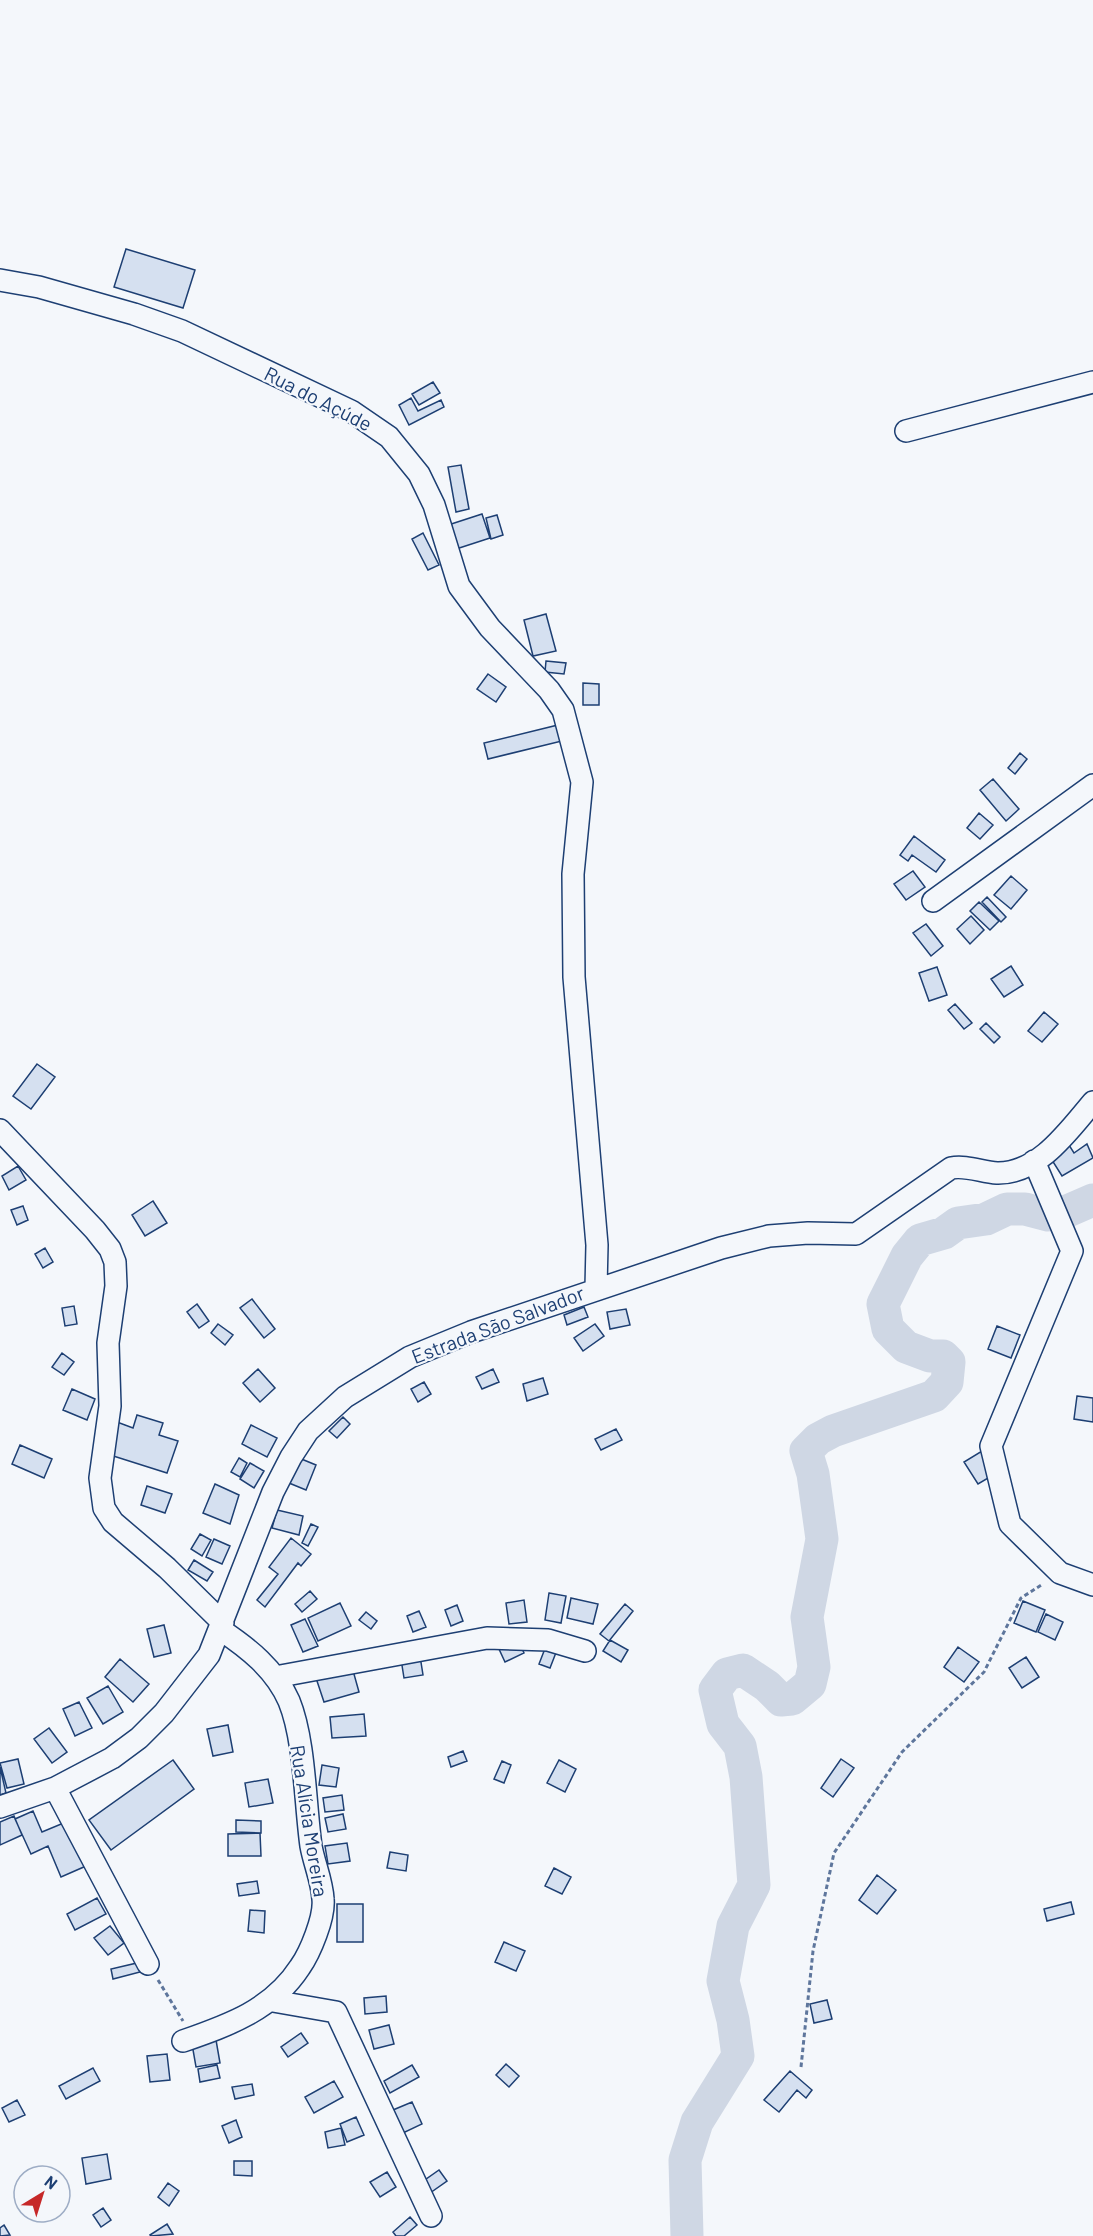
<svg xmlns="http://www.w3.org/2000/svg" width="1093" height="2236" font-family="Barlow,sans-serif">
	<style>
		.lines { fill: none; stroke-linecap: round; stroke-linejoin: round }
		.river { stroke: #cfd7e4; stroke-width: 33 }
		.building { fill: #d5e0f0; stroke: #1d3f73; stroke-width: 1.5 }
		.minor-casing { stroke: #1d3f73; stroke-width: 24 }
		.path { stroke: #5e769c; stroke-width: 3; stroke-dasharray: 4.5 3; stroke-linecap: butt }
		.minor { stroke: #f4f7fb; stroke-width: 21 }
		.labels { text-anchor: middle; stroke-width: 4.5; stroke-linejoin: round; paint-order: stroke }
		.street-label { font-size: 20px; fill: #1d3f73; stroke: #f4f7fb }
	</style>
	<rect width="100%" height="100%" fill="#f4f7fb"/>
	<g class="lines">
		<path class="river" d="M 687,2236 L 685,2160 L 697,2122 L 738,2056 L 733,2020 L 723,1981 L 733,1926 L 754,1885 L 746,1777 L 740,1746 L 723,1724 L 715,1690 L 727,1674 L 743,1670 L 767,1686 L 781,1700 L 792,1699 L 810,1684 L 814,1667 L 807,1617 L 822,1539 L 813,1474 L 806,1451 L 818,1439 L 833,1431 L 934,1396 L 947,1382 L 949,1362 L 943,1356 L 930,1356 L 906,1347 L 888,1329 L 883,1304 L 907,1256 L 920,1240 L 944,1233 L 958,1223 L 986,1219 L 1007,1209 L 1025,1209 L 1048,1215 L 1063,1213 L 1093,1200"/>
	</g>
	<path class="building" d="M 126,249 L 195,270 L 183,308 L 114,287 Z
		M 433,382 L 440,393 L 419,405 L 412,394 Z
		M 411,398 L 418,411 L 441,400 L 444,407 L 409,425 L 399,405 Z
		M 461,465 L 469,509 L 456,512 L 448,467 Z
		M 482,514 L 490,538 L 450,551 L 442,527 Z
		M 497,515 L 503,535 L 491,539 L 486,518 Z
		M 423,533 L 439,565 L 428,570 L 412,539 Z
		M 546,614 L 556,651 L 533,656 L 524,620 Z
		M 546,661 L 566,663 L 564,674 L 545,672 Z
		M 488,674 L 506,687 L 496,702 L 477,689 Z
		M 583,683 L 599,684 L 599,705 L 583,705 Z
		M 562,724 L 566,740 L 488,759 L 484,743 Z
		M 1020,753 L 1027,759 L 1015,774 L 1008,768 Z
		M 993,779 L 1019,809 L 1006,821 L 980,790 Z
		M 979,813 L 993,825 L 980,839 L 967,828 Z
		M 914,836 L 945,860 L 936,872 L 912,855 L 908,861 L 900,855 Z
		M 913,871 L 925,887 L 906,900 L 894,884 Z
		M 1011,876 L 1027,890 L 1011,909 L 994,895 Z
		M 987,897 L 1006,917 L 1001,922 L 982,902 Z
		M 979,902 L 999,921 L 990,930 L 970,911 Z
		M 971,916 L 984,930 L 970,944 L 957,929 Z
		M 926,924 L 943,946 L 931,956 L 913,933 Z
		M 1011,966 L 1023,985 L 1004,997 L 991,979 Z
		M 937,967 L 947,995 L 929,1001 L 919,973 Z
		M 955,1004 L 972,1023 L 964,1029 L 948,1010 Z
		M 1044,1012 L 1058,1024 L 1042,1042 L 1028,1031 Z
		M 986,1023 L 1000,1037 L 994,1043 L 980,1029 Z
		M 37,1064 L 55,1077 L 31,1109 L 13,1096 Z
		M 1087,1144 L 1093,1158 L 1062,1176 L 1050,1157 L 1069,1145 L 1074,1153 Z
		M 18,1166 L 26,1180 L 9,1190 L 2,1176 Z
		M 153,1201 L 167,1223 L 145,1236 L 132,1215 Z
		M 23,1206 L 28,1220 L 17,1225 L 11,1210 Z
		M 45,1248 L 53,1262 L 43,1268 L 35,1254 Z
		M 252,1299 L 275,1329 L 264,1338 L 240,1308 Z
		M 197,1304 L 209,1321 L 199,1328 L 187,1312 Z
		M 74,1306 L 77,1324 L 65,1326 L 62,1308 Z
		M 584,1307 L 588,1317 L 567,1325 L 564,1315 Z
		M 626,1309 L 630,1325 L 610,1329 L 607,1312 Z
		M 218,1324 L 233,1335 L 225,1345 L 211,1333 Z
		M 595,1324 L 604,1336 L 583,1351 L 574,1338 Z
		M 997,1326 L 1020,1335 L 1011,1358 L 988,1349 Z
		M 62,1353 L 74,1362 L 64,1375 L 52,1367 Z
		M 258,1369 L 275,1388 L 260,1402 L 243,1383 Z
		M 493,1369 L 499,1382 L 482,1389 L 476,1377 Z
		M 543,1378 L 548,1394 L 527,1401 L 523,1384 Z
		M 424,1382 L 431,1394 L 418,1402 L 411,1389 Z
		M 72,1389 L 95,1399 L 87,1420 L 63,1410 Z
		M 1077,1396 L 1093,1398 L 1093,1422 L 1074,1419 Z
		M 137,1415 L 163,1423 L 159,1435 L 178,1441 L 167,1473 L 107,1454 L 117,1422 L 133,1428 Z
		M 343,1417 L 350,1424 L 337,1438 L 329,1431 Z
		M 251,1425 L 277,1438 L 267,1457 L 242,1444 Z
		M 616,1429 L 622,1440 L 601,1450 L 595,1439 Z
		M 20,1445 L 52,1459 L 44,1478 L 12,1464 Z
		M 982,1451 L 995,1474 L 978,1484 L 964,1462 Z
		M 239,1458 L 247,1463 L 240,1477 L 231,1472 Z
		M 299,1458 L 316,1465 L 306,1490 L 289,1483 Z
		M 250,1463 L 264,1471 L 254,1488 L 240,1479 Z
		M 215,1484 L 239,1495 L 230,1524 L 203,1513 Z
		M 147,1486 L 172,1494 L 165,1513 L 141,1505 Z
		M 277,1510 L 303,1516 L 299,1535 L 272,1528 Z
		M 311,1524 L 318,1527 L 308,1546 L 302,1543 Z
		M 200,1534 L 211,1540 L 202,1556 L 191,1549 Z
		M 291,1538 L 311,1554 L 301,1566 L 298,1563 L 265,1607 L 257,1600 L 278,1574 L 269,1567 Z
		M 214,1539 L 230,1546 L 222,1564 L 206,1557 Z
		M 194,1560 L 213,1572 L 207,1581 L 188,1570 Z
		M 310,1591 L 317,1599 L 302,1612 L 295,1604 Z
		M 549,1593 L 566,1596 L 561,1623 L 545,1620 Z
		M 571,1598 L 598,1604 L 593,1624 L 567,1618 Z
		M 524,1600 L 527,1622 L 509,1624 L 506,1603 Z
		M 1023,1601 L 1045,1610 L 1036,1632 L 1014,1623 Z
		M 340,1603 L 351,1626 L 318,1641 L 308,1618 Z
		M 625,1604 L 633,1611 L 609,1641 L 600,1634 Z
		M 457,1605 L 463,1621 L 451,1626 L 445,1610 Z
		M 419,1611 L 426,1627 L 413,1632 L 407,1616 Z
		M 366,1612 L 377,1621 L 371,1629 L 359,1620 Z
		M 1046,1614 L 1063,1622 L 1055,1640 L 1038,1632 Z
		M 305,1619 L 318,1646 L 303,1652 L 291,1625 Z
		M 164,1625 L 171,1653 L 154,1657 L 147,1629 Z
		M 518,1640 L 524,1653 L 505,1662 L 499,1649 Z
		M 610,1640 L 628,1650 L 621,1662 L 603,1651 Z
		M 546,1646 L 557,1650 L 550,1668 L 539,1664 Z
		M 958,1647 L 979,1662 L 964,1682 L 944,1667 Z
		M 420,1656 L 423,1675 L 404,1678 L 401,1659 Z
		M 1026,1657 L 1039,1677 L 1022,1688 L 1009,1668 Z
		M 120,1659 L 149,1684 L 133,1702 L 105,1677 Z
		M 352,1667 L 359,1692 L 324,1702 L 316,1678 Z
		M 108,1686 L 123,1712 L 103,1724 L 87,1698 Z
		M 79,1702 L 92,1728 L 75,1736 L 63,1709 Z
		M 364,1714 L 366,1736 L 332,1738 L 330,1717 Z
		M 228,1725 L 233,1752 L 213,1756 L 207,1729 Z
		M 49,1728 L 67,1752 L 52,1763 L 34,1739 Z
		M 463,1751 L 467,1761 L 451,1767 L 448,1757 Z
		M 18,1759 L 24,1784 L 7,1788 L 0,1763 Z
		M 841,1759 L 854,1768 L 833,1797 L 821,1788 Z
		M 173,1760 L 194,1789 L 111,1850 L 89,1820 Z
		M 559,1760 L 576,1769 L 565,1792 L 547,1783 Z
		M 502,1761 L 511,1765 L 504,1783 L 494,1779 Z
		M 322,1765 L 339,1768 L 336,1787 L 319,1785 Z
		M 0,1767 L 6,1793 L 0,1795 Z
		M 268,1779 L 273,1803 L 249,1807 L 245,1783 Z
		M 342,1795 L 344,1810 L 325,1812 L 323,1798 Z
		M 33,1811 L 42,1832 L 66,1822 L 86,1866 L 61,1877 L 48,1846 L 31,1854 L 15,1819 Z
		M 343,1814 L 346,1829 L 328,1832 L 325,1818 Z
		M 14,1816 L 22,1835 L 0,1845 L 0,1822 Z
		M 236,1820 L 261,1821 L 261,1833 L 236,1832 Z
		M 260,1833 L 261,1856 L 228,1856 L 228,1834 Z
		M 347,1843 L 350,1861 L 328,1864 L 325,1846 Z
		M 390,1852 L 408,1855 L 406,1871 L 387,1868 Z
		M 554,1868 L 571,1877 L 562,1894 L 545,1886 Z
		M 877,1875 L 896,1890 L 877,1914 L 859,1900 Z
		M 257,1881 L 259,1893 L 239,1896 L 237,1884 Z
		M 97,1898 L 106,1914 L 75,1930 L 67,1914 Z
		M 1071,1902 L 1074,1914 L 1047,1921 L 1044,1909 Z
		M 337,1904 L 363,1904 L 363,1942 L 337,1942 Z
		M 250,1910 L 265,1911 L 264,1933 L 248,1931 Z
		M 110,1926 L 124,1943 L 108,1955 L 94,1938 Z
		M 504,1942 L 525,1951 L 516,1971 L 495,1962 Z
		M 137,1963 L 140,1972 L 113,1979 L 111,1969 Z
		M 386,1996 L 387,2012 L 365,2014 L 364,1998 Z
		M 827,2000 L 832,2019 L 814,2023 L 810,2004 Z
		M 389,2025 L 394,2044 L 374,2049 L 369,2030 Z
		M 301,2033 L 308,2043 L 288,2057 L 281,2047 Z
		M 216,2040 L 220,2063 L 196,2067 L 192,2044 Z
		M 167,2054 L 170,2080 L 150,2082 L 147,2056 Z
		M 506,2064 L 519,2076 L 509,2087 L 496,2075 Z
		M 217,2065 L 220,2078 L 200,2082 L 198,2069 Z
		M 412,2065 L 419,2077 L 390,2093 L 384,2081 Z
		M 93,2068 L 100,2081 L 66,2099 L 59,2086 Z
		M 790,2071 L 812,2090 L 806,2098 L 797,2090 L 779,2112 L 764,2100 Z
		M 334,2081 L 343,2097 L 314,2113 L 305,2097 Z
		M 252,2084 L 254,2095 L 235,2099 L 232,2087 Z
		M 17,2100 L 25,2115 L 9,2122 L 2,2108 Z
		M 412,2102 L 422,2124 L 403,2133 L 393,2110 Z
		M 356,2117 L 364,2135 L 347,2142 L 340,2124 Z
		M 236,2120 L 242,2137 L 229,2143 L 222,2126 Z
		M 341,2128 L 345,2145 L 328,2148 L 325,2132 Z
		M 107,2154 L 111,2179 L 86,2184 L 82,2158 Z
		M 234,2161 L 252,2161 L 252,2176 L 234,2175 Z
		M 46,2168 L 48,2176 L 32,2176 L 31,2172 Z
		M 439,2170 L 447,2181 L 430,2193 L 422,2182 Z
		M 387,2172 L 396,2187 L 380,2197 L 370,2182 Z
		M 168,2183 L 179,2191 L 169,2206 L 158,2197 Z
		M 103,2208 L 111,2220 L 101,2227 L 93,2215 Z
		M 410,2217 L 417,2225 L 404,2236 L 396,2236 L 393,2232 Z
		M 167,2224 L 173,2234 L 151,2236 L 150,2235 Z
		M 4,2225 L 10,2235 L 0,2236 L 0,2228 Z"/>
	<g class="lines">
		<g class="minor-casing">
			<path id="minor" d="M 0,280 L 39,287 L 134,314 L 182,331 L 351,411 L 389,437 L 419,474 L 434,505 L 459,586 L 490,628 L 549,690 L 563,710 L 582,782 L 573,874 L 574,977 L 597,1245 L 596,1288
				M 906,431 L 1093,382
				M 933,901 L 1093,785
				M 0,1130 L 95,1230 L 110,1249 L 115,1262 L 116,1286 L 108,1343 L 110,1406 L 100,1478 L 104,1508 L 113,1522 L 167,1568 L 223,1623
				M 1034,1161 L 1072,1251 L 991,1446 L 1010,1524 L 1060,1573 L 1093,1585
				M 275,1677 L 487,1638 L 548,1640 L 585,1651
				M 55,1788 L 148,1964
				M 0,1807 L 55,1788 L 112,1758 L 139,1738 L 164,1713 L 209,1655 L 273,1492 L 291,1457 L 308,1431 L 345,1397 L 410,1357 L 471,1332 L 721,1248 L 769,1236 L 808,1233 L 856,1234 L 951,1168 C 966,1165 982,1172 997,1173 C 1039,1174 1069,1130 1093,1102
				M 273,2001 L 336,2012 L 431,2216
				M 183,2041 C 229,2025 272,2010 300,1967 C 310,1953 325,1917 323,1899 C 322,1881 314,1863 311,1846 C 305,1803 305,1740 289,1701 C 275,1669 248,1648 221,1630"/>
		</g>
		<path class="path" d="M 158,1980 L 183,2021
			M 801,2067 L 813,1951 L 834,1853 L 902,1752 L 984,1672 L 1021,1598 L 1043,1584"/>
		<use href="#minor" class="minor"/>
	</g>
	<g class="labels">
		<g class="street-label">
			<text transform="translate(318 399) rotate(27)" y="7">Rua do Açúde</text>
			<text transform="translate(498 1325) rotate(-21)" y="7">Estrada São Salvador</text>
			<text transform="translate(309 1821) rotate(81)" y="7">Rua Alícia Moreira</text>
		</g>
	</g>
	<g transform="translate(42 2194) rotate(38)"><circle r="28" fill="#f4f7fb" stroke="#9eadc5" stroke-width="1.5"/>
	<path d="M0-4.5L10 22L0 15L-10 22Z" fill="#c62828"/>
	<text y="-9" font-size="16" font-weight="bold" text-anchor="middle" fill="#1d3f73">N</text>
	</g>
</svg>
